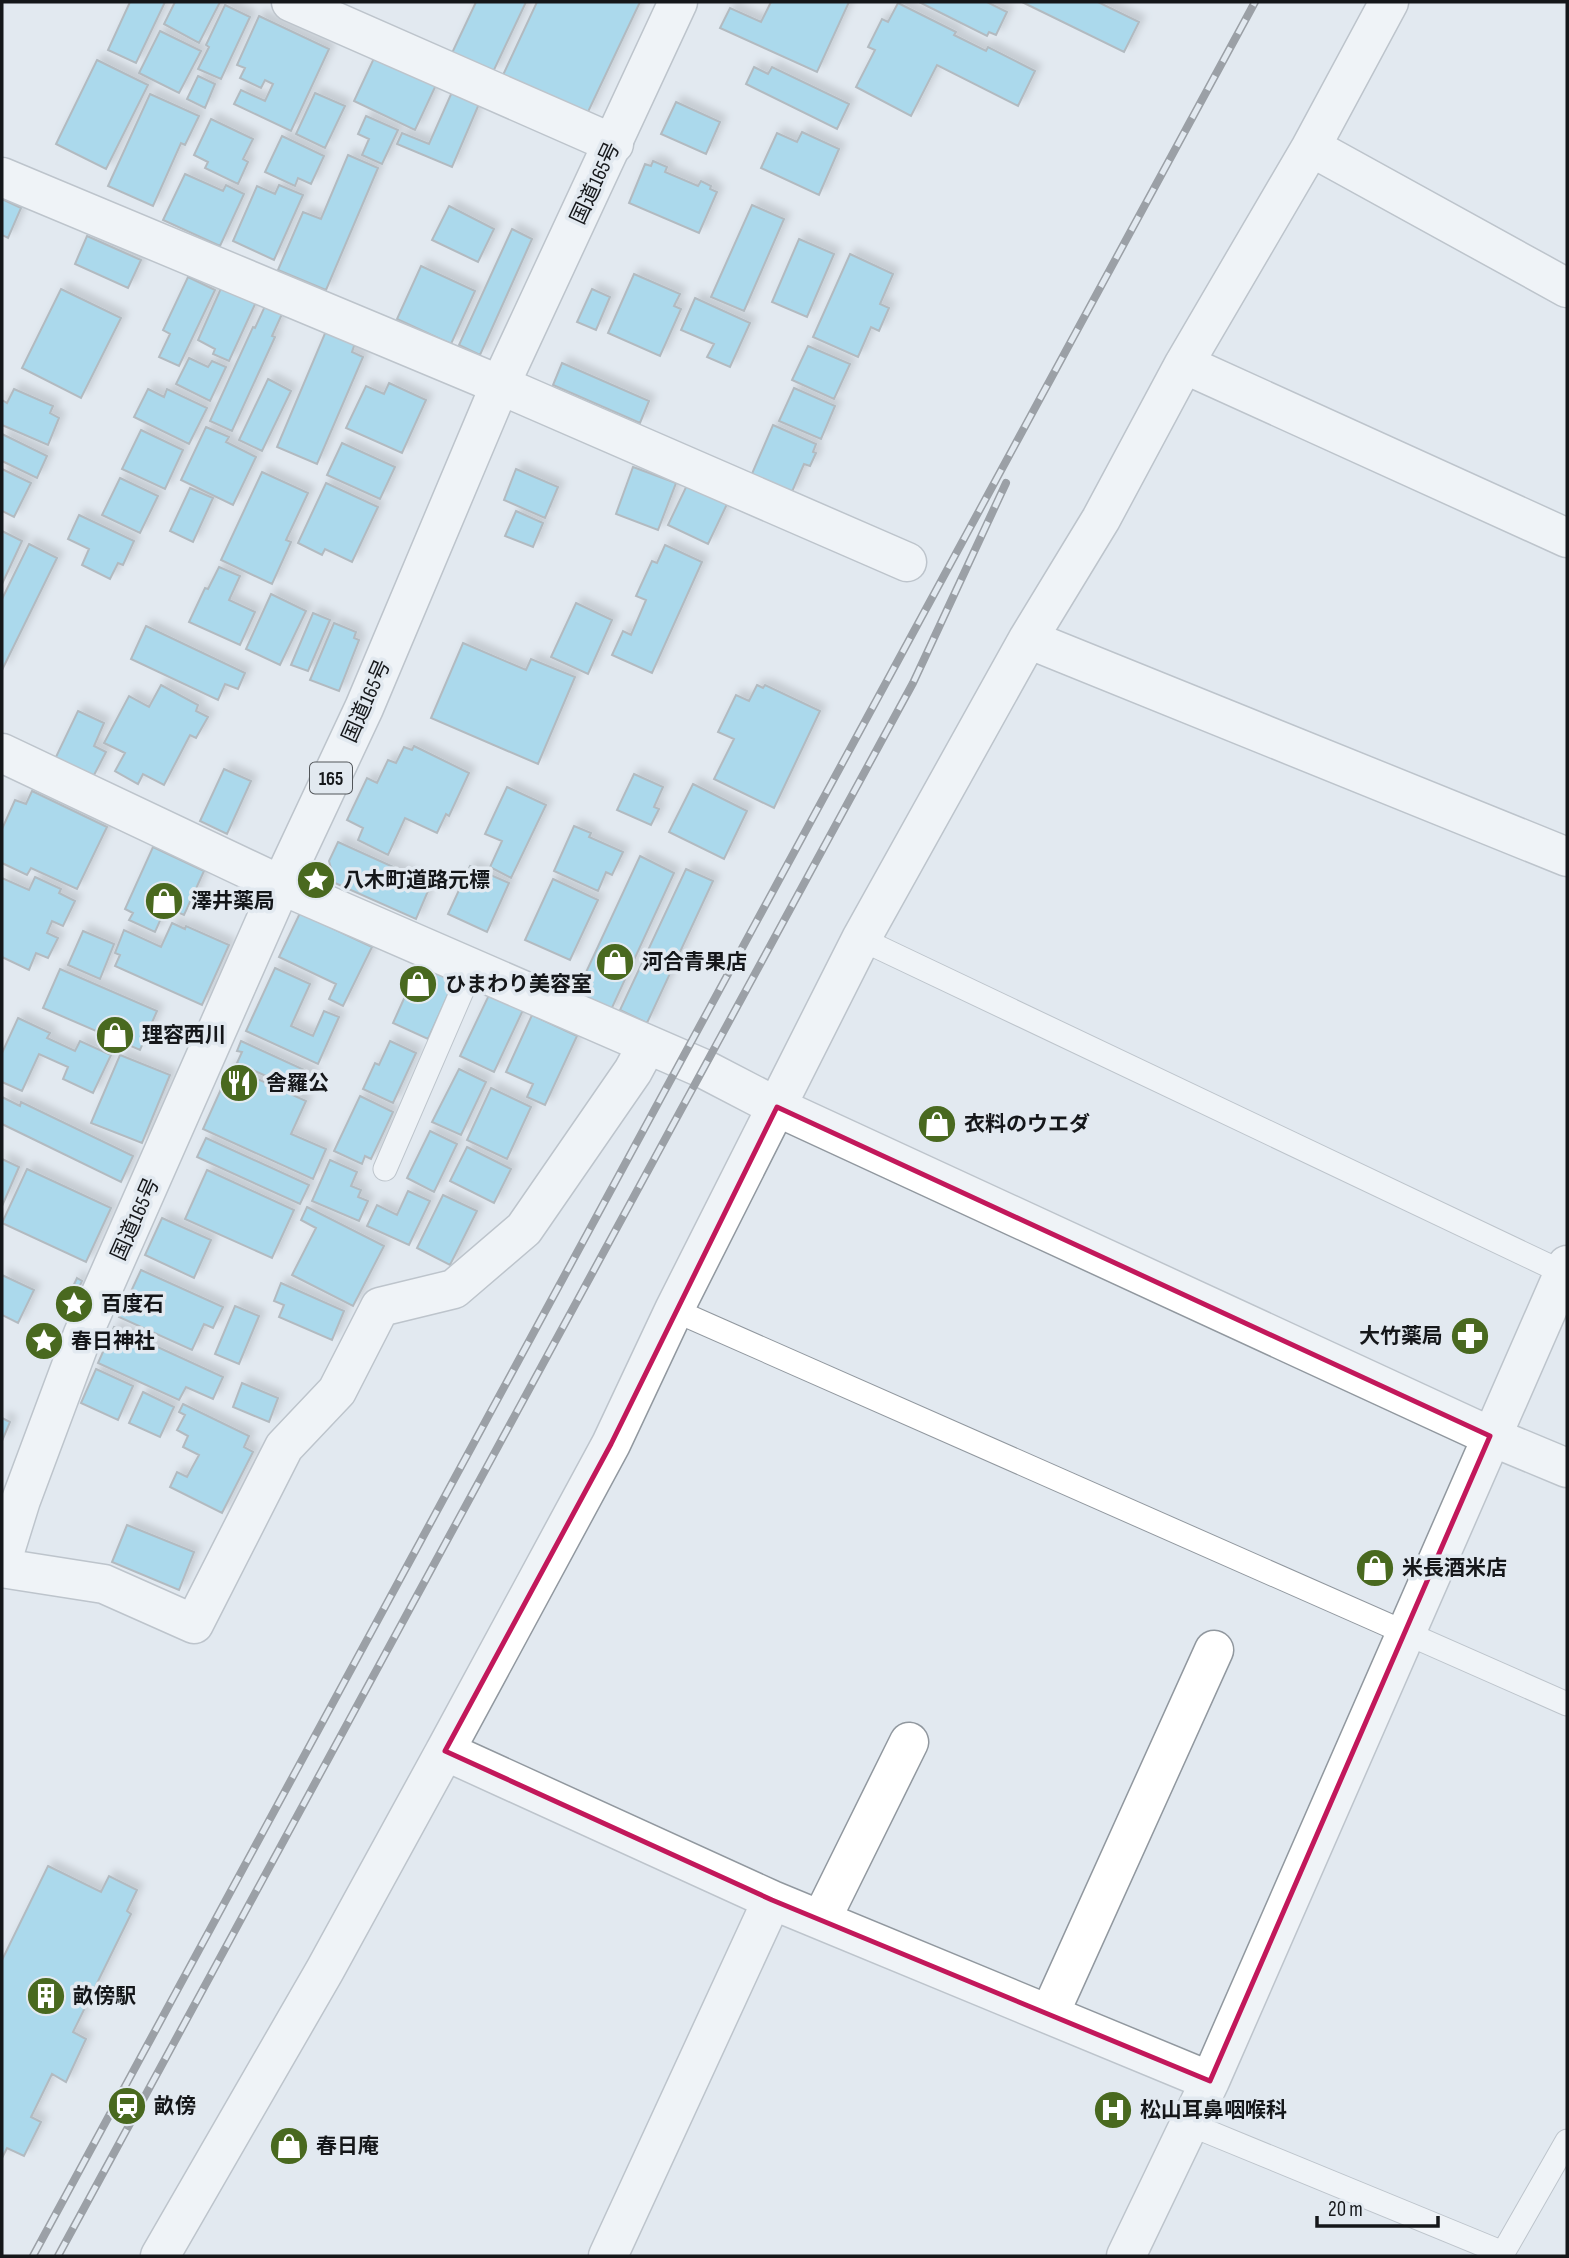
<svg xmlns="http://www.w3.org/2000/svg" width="1569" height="2258" font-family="'Sofia Sans Condensed','Noto Sans JP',sans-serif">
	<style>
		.building { fill: #68c5e7; stroke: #798286; stroke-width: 2; filter: url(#shadow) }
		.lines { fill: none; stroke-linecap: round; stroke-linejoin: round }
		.lane-casing { stroke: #91989f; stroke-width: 25 }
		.street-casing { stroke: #91989f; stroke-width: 41 }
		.highway-casing { stroke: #91989f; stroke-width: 41 }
		.lane { stroke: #fff; stroke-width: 23 }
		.street { stroke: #fff; stroke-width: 38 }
		.highway { stroke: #fff; stroke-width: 38 }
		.rail-casing { stroke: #45484c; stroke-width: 8 }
		.rail { stroke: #e2e9f0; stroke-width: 5; stroke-dasharray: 16; stroke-linecap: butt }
		.marked { fill: none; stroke: #c2185b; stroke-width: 5; stroke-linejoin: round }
		.labels { text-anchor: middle; stroke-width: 7; stroke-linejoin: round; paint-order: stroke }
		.shield { fill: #e2e9f0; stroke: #52565a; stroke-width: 2 }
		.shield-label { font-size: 19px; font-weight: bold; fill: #15171a }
		.street-label { font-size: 21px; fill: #15171a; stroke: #e2e9f0 }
		.poi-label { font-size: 21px; font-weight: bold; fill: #15171a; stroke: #e2e9f0; text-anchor: start }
	</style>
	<defs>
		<filter id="shadow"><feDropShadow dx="6" dy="-6" stdDeviation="3.5" flood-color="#0004"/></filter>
	</defs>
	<rect width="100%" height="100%" fill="#e2e9f0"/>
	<path class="building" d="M 130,2 L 165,2 L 136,63 L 108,50 Z
		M 175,2 L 220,2 L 199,43 L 164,24 Z
		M 476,2 L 526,2 L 493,72 L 452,53 Z
		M 537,2 L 640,2 L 587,114 L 503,75 Z
		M 771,2 L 849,2 L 817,72 L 720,28 L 730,8 L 761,22 Z
		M 919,2 L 987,2 L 1007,12 L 996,35 L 989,32 L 987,36 Z
		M 1022,2 L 1098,2 L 1139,22 L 1124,52 Z
		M 898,3 L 956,32 L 954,35 L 986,51 L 988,47 L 1035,71 L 1018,106 L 937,65 L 911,116 L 856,87 L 875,50 L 868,47 L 882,19 L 888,22 Z
		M 225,5 L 250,17 L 221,79 L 198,69 L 209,47 L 206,45 Z
		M 259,16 L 329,49 L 291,131 L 234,104 L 241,90 L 265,101 L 273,84 L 265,80 L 261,88 L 240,78 L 245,68 L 237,65 Z
		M 160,31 L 201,51 L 179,93 L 139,73 Z
		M 375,56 L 436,85 L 415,130 L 354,101 Z
		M 97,60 L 148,85 L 106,169 L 56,144 Z
		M 754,67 L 768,74 L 772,67 L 849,104 L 837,129 L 746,84 Z
		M 198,76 L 215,84 L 205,108 L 187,99 Z
		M 452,92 L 479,104 L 452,167 L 397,144 L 402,133 L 429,144 Z
		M 315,93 L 345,106 L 325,148 L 296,134 Z
		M 150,94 L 199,116 L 185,145 L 181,143 L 153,206 L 108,186 Z
		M 676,102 L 720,122 L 706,154 L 661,134 Z
		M 366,116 L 398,130 L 382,164 L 362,155 L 369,139 L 358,134 Z
		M 211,119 L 253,139 L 243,159 L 248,162 L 238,184 L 205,168 L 208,162 L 194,155 Z
		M 802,132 L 839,149 L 819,195 L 761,168 L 777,133 L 797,142 Z
		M 282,136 L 324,156 L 311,184 L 298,178 L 295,186 L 265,172 Z
		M 348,155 L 378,168 L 326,290 L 278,270 L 303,212 L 321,219 Z
		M 653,161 L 667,167 L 665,172 L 698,186 L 701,181 L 711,186 L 710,189 L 717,192 L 699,233 L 629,203 L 645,164 L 651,166 Z
		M 185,174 L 223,191 L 226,185 L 244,194 L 220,246 L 163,220 Z
		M 279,185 L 303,195 L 274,260 L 233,241 L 257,186 L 275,194 Z
		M 2,199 L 21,208 L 8,238 L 2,235 Z
		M 752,205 L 784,219 L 744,311 L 711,297 Z
		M 449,206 L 494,229 L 478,262 L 432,240 Z
		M 512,229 L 532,239 L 480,355 L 459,345 Z
		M 87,236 L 141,260 L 128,288 L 75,264 Z
		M 799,239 L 834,254 L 807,317 L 772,302 Z
		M 850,254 L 893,274 L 880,304 L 889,308 L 879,331 L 871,327 L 858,357 L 813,337 Z
		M 421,266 L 475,291 L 451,344 L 397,319 Z
		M 634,274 L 680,294 L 674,306 L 681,309 L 660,356 L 608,333 Z
		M 188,277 L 215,290 L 179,366 L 159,357 L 170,334 L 163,330 Z
		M 222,286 L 256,302 L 229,361 L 213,354 L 215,349 L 198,340 Z
		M 61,289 L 121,318 L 81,398 L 22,368 Z
		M 592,289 L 610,297 L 596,330 L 577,322 Z
		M 695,298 L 750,323 L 730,367 L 707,357 L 714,344 L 681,330 Z
		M 265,306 L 282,314 L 272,336 L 275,337 L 232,431 L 210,421 L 253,327 L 255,328 Z
		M 326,331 L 355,343 L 352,352 L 363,357 L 317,464 L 277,447 Z
		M 808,346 L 850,364 L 834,399 L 792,380 Z
		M 189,358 L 208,367 L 212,361 L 226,367 L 210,401 L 176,384 Z
		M 562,363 L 649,401 L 640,423 L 553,385 Z
		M 268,379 L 291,391 L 262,451 L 239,440 Z
		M 389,383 L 426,400 L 402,453 L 346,428 L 366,386 L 384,394 Z
		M 794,388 L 835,406 L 821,439 L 779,421 Z
		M 14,389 L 53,406 L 50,413 L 59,418 L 48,445 L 2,425 L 2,400 L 7,403 Z
		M 148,389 L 164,397 L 167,389 L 207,408 L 189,444 L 134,417 Z
		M 773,425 L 816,444 L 813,452 L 816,453 L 810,466 L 804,464 L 791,494 L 751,476 Z
		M 206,427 L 229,437 L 226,442 L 256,457 L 233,505 L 181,480 Z
		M 141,430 L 183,450 L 165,489 L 122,469 Z
		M 2,434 L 47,456 L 37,478 L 2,461 Z
		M 342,443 L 395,467 L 380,499 L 327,475 Z
		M 633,467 L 676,483 L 658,530 L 616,514 Z
		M 2,469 L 31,483 L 14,517 L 2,511 Z
		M 516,469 L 558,487 L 545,518 L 504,500 Z
		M 262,472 L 308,493 L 286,540 L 291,542 L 272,584 L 221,560 Z
		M 120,478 L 158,496 L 140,533 L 102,515 Z
		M 326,483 L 378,507 L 352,562 L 325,549 L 322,555 L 298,543 Z
		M 688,483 L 728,502 L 708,544 L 668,525 Z
		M 190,488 L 213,498 L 193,542 L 170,531 Z
		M 516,511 L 543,523 L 533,547 L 505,536 Z
		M 79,515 L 134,541 L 123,565 L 118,563 L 110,579 L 82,565 L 89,549 L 68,539 Z
		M 2,531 L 22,541 L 2,584 Z
		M 29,544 L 57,558 L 2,670 L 2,599 Z
		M 665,545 L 702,562 L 652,673 L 612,655 L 623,631 L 631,635 L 646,600 L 636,596 L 652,561 L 657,563 Z
		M 219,567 L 240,576 L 229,600 L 255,612 L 240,645 L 189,622 L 205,588 L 208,589 Z
		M 271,594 L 306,611 L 280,665 L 246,649 Z
		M 576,603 L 612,620 L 588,674 L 551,657 Z
		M 313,613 L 330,620 L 308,671 L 291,665 Z
		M 334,623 L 356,632 L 354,638 L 359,640 L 339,691 L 310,680 Z
		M 146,626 L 245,673 L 238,689 L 225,684 L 218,700 L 131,659 Z
		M 463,643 L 526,670 L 531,659 L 575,677 L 538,764 L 431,718 Z
		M 161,685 L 198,705 L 196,711 L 208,717 L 196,738 L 190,735 L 164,785 L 143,774 L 138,784 L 115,771 L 125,753 L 104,743 L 129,696 L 149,707 Z
		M 757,685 L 763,688 L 765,685 L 820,711 L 774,808 L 714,779 L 734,739 L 718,732 L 736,695 L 749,701 Z
		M 78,711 L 104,723 L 94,746 L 106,752 L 93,777 L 55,759 Z
		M 414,746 L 469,773 L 449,816 L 446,814 L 437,833 L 405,818 L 388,855 L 358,840 L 363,828 L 347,820 L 367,778 L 377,783 L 388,760 L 396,763 L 404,747 L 412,750 Z
		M 224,769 L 251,781 L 227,834 L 200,821 Z
		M 634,774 L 663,787 L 654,807 L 659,809 L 651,825 L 617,810 Z
		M 693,784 L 747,811 L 724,859 L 669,832 Z
		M 507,787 L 546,805 L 511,878 L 490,867 L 502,841 L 485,834 Z
		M 32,791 L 107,827 L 77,889 L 31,868 L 27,875 L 2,863 L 2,829 L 15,800 L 26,804 Z
		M 574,826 L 591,833 L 589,837 L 623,852 L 612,875 L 606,872 L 598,891 L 554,871 Z
		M 338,842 L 431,884 L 416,919 L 335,883 L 329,861 Z
		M 153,847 L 204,871 L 184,915 L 166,907 L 155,932 L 129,920 L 133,913 L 125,909 Z
		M 640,856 L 674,873 L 610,1012 L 575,996 Z
		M 470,866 L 509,883 L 487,932 L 448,914 Z
		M 686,869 L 713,881 L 647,1023 L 620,1010 Z
		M 35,877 L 61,889 L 59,893 L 75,901 L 63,926 L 52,921 L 47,933 L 58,938 L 48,958 L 36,953 L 29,970 L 2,957 L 2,878 L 29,890 Z
		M 553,879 L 598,900 L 570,960 L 525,940 Z
		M 300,913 L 372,947 L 343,1006 L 329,999 L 336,984 L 279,957 Z
		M 172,923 L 185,929 L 186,926 L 229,945 L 202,1005 L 115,966 L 120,955 L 115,953 L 124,930 L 161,947 Z
		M 83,931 L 114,944 L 100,979 L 68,965 Z
		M 420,963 L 455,979 L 428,1039 L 393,1023 Z
		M 275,968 L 310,984 L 291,1026 L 313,1036 L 324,1011 L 339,1017 L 318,1064 L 246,1031 Z
		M 60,969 L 157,1011 L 140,1050 L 43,1008 Z
		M 489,995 L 523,1010 L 494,1072 L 460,1056 Z
		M 532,1015 L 577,1036 L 545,1105 L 527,1097 L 533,1084 L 506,1072 Z
		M 18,1018 L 50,1033 L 47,1038 L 75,1051 L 80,1041 L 111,1055 L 93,1093 L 63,1079 L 68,1067 L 39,1054 L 22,1091 L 2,1082 L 2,1053 Z
		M 241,1041 L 313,1074 L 304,1093 L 237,1063 L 242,1052 L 237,1051 Z
		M 390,1041 L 416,1053 L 393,1103 L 363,1089 L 375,1063 L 379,1065 Z
		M 120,1055 L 170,1075 L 142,1143 L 91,1123 Z
		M 231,1067 L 306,1101 L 291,1134 L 326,1149 L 313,1179 L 203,1129 Z
		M 459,1069 L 486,1082 L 461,1135 L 432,1122 Z
		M 491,1088 L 531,1107 L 507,1159 L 467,1140 Z
		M 360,1096 L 393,1112 L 371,1159 L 365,1156 L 362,1164 L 334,1151 Z
		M 2,1097 L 20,1106 L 21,1102 L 133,1156 L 121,1182 L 2,1124 Z
		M 430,1131 L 457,1144 L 434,1192 L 407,1178 Z
		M 206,1138 L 309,1185 L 300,1204 L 197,1157 Z
		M 467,1147 L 511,1169 L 494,1203 L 450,1181 Z
		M 2,1159 L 19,1167 L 2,1206 Z
		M 330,1160 L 357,1172 L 351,1186 L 361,1190 L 358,1197 L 368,1201 L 359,1221 L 312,1201 Z
		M 27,1169 L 111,1208 L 86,1262 L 2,1223 Z
		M 207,1170 L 294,1210 L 272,1258 L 185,1219 Z
		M 408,1191 L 430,1201 L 409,1245 L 367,1226 L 377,1205 L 397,1215 Z
		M 443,1195 L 477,1211 L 450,1265 L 417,1248 Z
		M 307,1207 L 384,1246 L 353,1306 L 292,1275 L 316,1228 L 301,1220 Z
		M 162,1218 L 211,1240 L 194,1278 L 145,1255 Z
		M 141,1270 L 223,1307 L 213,1328 L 204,1324 L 192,1350 L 119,1317 Z
		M 2,1275 L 34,1290 L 18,1323 L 2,1315 Z
		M 77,1278 L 82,1281 L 74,1298 L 69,1295 Z
		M 281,1283 L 344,1311 L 332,1340 L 279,1317 L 284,1305 L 274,1301 Z
		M 235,1306 L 259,1316 L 239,1364 L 215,1354 Z
		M 114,1327 L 223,1377 L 213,1399 L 186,1387 L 179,1400 L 98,1363 Z
		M 96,1369 L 133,1386 L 118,1420 L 81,1403 Z
		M 242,1383 L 278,1398 L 269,1422 L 233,1407 Z
		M 143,1392 L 174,1407 L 160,1437 L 129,1423 Z
		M 183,1404 L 249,1436 L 244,1447 L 253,1452 L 222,1513 L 170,1487 L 177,1472 L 187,1477 L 199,1455 L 183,1447 L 188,1436 L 177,1430 L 185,1415 L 179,1412 Z
		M 2,1418 L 10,1422 L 2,1441 Z
		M 127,1525 L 194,1552 L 179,1590 L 112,1562 Z
		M 48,1866 L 101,1892 L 109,1876 L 137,1890 L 127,1911 L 131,1914 L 73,2032 L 86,2039 L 66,2082 L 52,2074 L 31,2117 L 41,2122 L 24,2156 L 7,2148 L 2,2158 L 2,1960 Z"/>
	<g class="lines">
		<g class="lane-casing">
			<path id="lane" d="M 861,939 L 1564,1273
				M 385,1169 L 472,968
				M 674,1310 L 1567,1704
				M 1189,2124 L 1503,2253 L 1567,2141"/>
		</g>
		<g class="street-casing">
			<path id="street" d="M 291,2 L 614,144
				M 1311,147 L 1567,288
				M 2,177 L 500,385 L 907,562
				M 1184,364 L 1567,538
				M 1028,639 L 1567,857
				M 2,753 L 281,885 L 702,1068 L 777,1107 L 1490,1436 L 1567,1468
				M 2,1568 L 104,1584 L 194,1624 L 284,1447 L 337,1391 L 380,1307 L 454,1289 L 524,1229 L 633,1071 L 647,1045
				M 821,1920 L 909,1742
				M 1050,2013 L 1214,1650
				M 1210,2081 L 772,1900 L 445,1751 L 611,1444 L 674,1310 L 861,939 L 1028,639 L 1101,519 L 1184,364 L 1311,147 L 1389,2
				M 160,2256 L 325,1970 L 445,1751
				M 608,2256 L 772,1900
				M 1126,2256 L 1210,2081 L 1567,1265"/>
		</g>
		<g class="highway-casing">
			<path id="highway" d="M 2,1561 L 21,1500 L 83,1334 L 281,885 L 364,708 L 500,385 L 678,2"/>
		</g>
		<use href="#lane" class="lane"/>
		<use href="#street" class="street"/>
		<use href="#highway" class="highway"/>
		<g class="rail-casing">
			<path id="rail" d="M 33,2256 L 1255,2
				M 58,2256 L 913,683 L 1006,483"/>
		</g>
		<use href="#rail" class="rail"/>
	</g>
	<path d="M0 0H1569V2258H0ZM 777,1107 L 1490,1436 L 1210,2081 L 772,1900 L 445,1751 L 611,1444 Z" fill="#e2e9f0" fill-opacity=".55" fill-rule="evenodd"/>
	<path class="marked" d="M 777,1107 L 1490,1436 L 1210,2081 L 772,1900 L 445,1751 L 611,1444 Z"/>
	<defs>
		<g id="sight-disc" transform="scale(2.0125)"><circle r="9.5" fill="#49691f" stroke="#e2e9f0"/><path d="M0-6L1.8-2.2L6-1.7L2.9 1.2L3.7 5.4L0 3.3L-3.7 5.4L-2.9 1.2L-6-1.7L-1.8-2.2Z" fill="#fff"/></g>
		<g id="shop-disc" transform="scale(2.0125)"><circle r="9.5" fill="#49691f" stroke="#e2e9f0"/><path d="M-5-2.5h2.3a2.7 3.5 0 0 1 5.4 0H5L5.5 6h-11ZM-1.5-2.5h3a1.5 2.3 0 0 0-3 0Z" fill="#fff"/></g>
		<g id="restaurant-disc" transform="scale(2.0125)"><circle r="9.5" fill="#49691f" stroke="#e2e9f0"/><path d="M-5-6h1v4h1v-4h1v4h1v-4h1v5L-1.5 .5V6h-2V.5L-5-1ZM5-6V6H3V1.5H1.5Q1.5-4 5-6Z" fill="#fff"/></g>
		<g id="pharmacy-disc" transform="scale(2.0125)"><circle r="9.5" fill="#49691f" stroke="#e2e9f0"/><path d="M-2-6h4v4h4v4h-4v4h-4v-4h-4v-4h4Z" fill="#fff"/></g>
		<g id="building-disc" transform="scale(2.0125)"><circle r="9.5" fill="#49691f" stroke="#e2e9f0"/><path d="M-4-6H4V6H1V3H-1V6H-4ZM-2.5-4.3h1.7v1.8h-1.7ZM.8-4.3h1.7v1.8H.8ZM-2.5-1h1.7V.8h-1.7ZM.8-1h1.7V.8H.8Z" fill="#fff"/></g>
		<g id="station-disc" transform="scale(2.0125)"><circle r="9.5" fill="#49691f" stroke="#e2e9f0"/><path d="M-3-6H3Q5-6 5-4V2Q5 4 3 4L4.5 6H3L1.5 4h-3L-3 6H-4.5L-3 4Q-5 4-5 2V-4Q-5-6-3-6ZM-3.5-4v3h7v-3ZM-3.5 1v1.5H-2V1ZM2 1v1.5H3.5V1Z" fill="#fff"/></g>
		<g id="hospital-disc" transform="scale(2.0125)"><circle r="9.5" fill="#49691f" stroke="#e2e9f0"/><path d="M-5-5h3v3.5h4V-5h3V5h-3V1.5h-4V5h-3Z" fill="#fff"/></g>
	</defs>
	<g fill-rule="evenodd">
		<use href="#sight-disc" x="316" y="880"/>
		<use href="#shop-disc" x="164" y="901"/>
		<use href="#shop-disc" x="615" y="962"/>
		<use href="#shop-disc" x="418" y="984"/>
		<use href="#shop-disc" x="115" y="1035"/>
		<use href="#restaurant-disc" x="239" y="1083"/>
		<use href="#shop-disc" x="937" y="1124"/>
		<use href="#sight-disc" x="74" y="1304"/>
		<use href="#pharmacy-disc" x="1470" y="1336"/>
		<use href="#sight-disc" x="44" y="1341"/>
		<use href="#shop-disc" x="1375" y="1568"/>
		<use href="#building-disc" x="46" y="1996"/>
		<use href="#station-disc" x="127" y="2106"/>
		<use href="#hospital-disc" x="1113" y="2110"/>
		<use href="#shop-disc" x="289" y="2146"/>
	</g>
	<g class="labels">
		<rect class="shield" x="310" y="762.5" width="42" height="31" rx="5"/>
		<g class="shield-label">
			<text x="331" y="785">165</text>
		</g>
		<g class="street-label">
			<text transform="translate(595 183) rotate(-65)" y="7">国道165号</text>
			<text transform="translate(366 701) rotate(-66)" y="7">国道165号</text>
			<text transform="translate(135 1219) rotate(-66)" y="7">国道165号</text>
		</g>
		<g class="poi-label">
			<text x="343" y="887">八木町道路元標</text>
			<text x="191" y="908">澤井薬局</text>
			<text x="642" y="969">河合青果店</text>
			<text x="445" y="991">ひまわり美容室</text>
			<text x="142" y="1042">理容西川</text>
			<text x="266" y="1090">舎羅公</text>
			<text x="964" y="1131">衣料のウエダ</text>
			<text x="101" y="1311">百度石</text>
			<text x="1443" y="1343" text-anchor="end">大竹薬局</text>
			<text x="71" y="1348">春日神社</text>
			<text x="1402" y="1575">米長酒米店</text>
			<text x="73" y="2003">畝傍駅</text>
			<text x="154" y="2113">畝傍</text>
			<text x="1140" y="2117">松山耳鼻咽喉科</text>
			<text x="316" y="2153">春日庵</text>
		</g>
	</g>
	<rect width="1569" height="2258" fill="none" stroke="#15171a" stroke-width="7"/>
	<path d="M1317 2216v10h121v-10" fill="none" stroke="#15171a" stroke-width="3.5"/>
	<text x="1328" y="2216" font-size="21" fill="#15171a" stroke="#e2e9f0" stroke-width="5" paint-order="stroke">20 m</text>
</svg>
